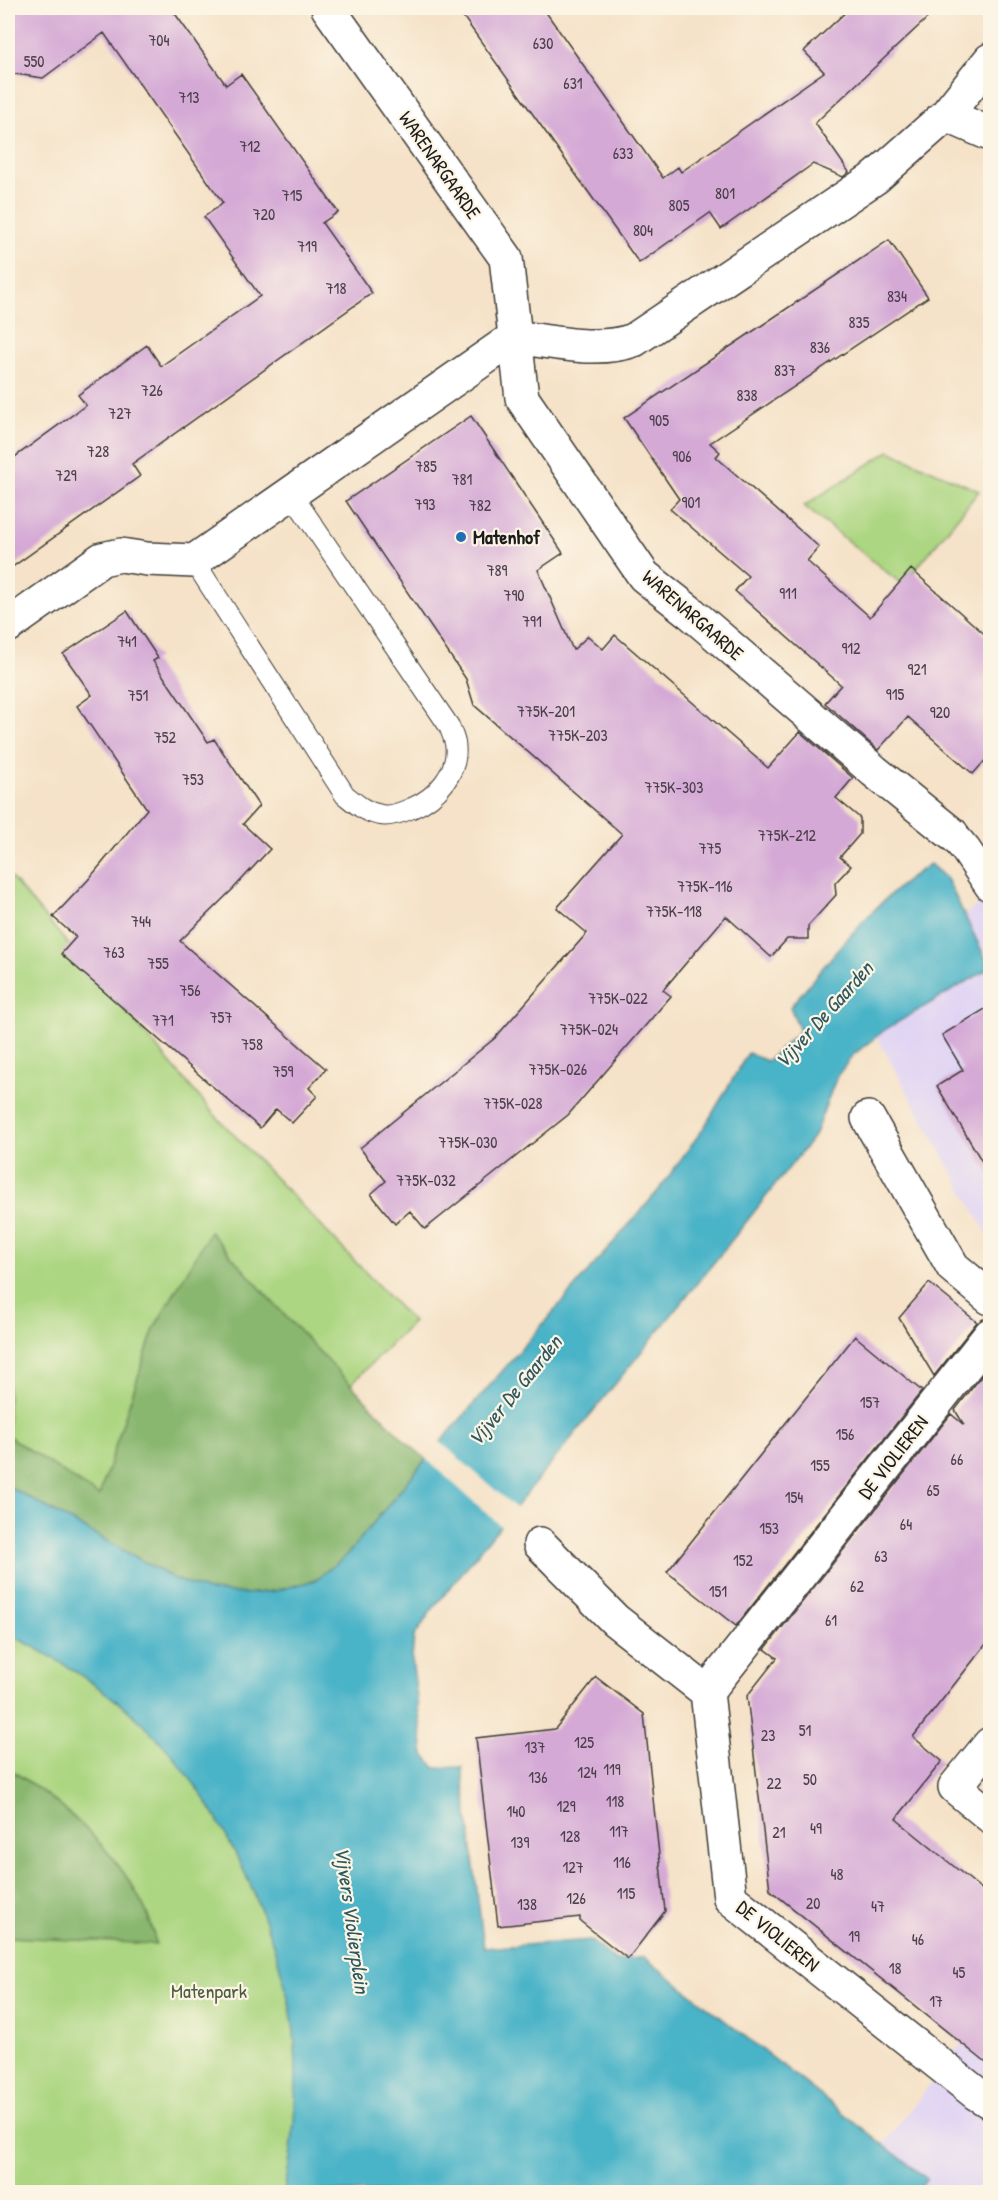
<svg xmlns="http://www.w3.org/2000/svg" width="998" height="2200" font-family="'Patrick Hand',sans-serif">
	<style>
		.built { fill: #e0d4f4 }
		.green { fill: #acd681; stroke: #64794e; stroke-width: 1.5 }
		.forest { fill: #89b76f; stroke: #526a46; stroke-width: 1.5 }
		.water { fill: #49b3c7; stroke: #326872; stroke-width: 1.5 }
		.pier { fill: #f5e2c8 }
		.building { fill: #d4a9d6 }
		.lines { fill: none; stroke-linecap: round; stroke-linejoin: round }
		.service-casing { stroke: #3d3a36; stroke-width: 22 }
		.pedestrian-casing { stroke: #3d3a36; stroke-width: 33 }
		.minor-casing { stroke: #3d3a36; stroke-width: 36 }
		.service { stroke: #fff; stroke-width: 20 }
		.pedestrian { stroke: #fff; stroke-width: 30 }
		.minor { stroke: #fff; stroke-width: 33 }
		.poi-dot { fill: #1f6fb2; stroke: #fcf5e5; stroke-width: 2 }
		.labels { text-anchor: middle; stroke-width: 4.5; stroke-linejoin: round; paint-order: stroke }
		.number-label { font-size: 16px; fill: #4a3f4a }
		.street-label { font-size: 20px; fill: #1c1c1c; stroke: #fcf5e5 }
		.poi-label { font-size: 20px; font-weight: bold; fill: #1c1c1c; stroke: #fcf5e5; text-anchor: start }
		.park-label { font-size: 20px; fill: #4e5d3f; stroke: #fcf5e5 }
		.water-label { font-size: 21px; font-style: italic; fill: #2e5860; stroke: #fcf5e5 }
	</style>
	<rect width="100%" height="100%" fill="#fcf5e5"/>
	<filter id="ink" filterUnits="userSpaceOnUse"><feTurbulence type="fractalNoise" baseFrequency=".0167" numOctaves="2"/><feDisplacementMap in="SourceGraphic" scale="12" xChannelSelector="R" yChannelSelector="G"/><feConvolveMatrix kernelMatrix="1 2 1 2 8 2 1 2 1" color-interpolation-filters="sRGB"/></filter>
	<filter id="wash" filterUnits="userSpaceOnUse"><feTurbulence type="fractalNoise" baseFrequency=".008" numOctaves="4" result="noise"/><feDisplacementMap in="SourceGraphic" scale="24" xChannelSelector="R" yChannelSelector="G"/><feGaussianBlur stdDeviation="1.35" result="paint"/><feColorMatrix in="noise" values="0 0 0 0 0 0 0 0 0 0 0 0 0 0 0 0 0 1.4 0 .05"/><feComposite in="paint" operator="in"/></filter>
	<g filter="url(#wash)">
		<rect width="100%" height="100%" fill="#f5e2c8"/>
		<path class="built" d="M 990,897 L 990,1239 L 852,993 Z
			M 990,2007 L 990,2192 L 846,2192 Z"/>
		<path class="green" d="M 889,451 L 979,491 L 903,585 L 804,506 Z
			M 8,874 L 213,1113 L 413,1322 L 343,1392 L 403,1938 L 736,2192 L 8,2192 Z"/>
		<path class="forest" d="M 210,1232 L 287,1318 L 404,1440 L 426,1459 L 347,1555 L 315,1580 L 275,1591 L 246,1594 L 208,1591 L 175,1579 L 8,1486 L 8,1436 L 99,1496 L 154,1328 Z
			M 8,1768 C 61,1802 114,1847 143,1905 C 150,1917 153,1931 156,1944 L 8,1937 Z"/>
		<path class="water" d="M 930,864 L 947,879 L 990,968 L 886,1029 L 853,1055 L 837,1076 L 814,1136 L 724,1250 L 431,1611 L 414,1637 L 412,1659 L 424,1755 L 435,1768 L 462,1767 L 484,1948 L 591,1940 L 616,1961 L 644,1957 L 927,2179 L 917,2192 L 284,2192 C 295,2141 301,2059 290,2007 C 268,1907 216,1792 140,1721 C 100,1685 56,1657 8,1634 L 8,1486 L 175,1579 L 208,1591 L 246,1594 L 275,1591 L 315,1580 L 347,1555 L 426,1459 L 658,1191 L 705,1126 L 748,1053 L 767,1061 L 800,1031 L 790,1007 C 833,956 873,901 930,864 Z"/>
		<path class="pier" d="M 439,1441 L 518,1510 L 503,1528 L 424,1457 Z"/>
		<g id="blocks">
			<path class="building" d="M 8,8 L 171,8 L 226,85 L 241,74 L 338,212 L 322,223 L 372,293 L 132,464 L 140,476 L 8,570 L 8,462 L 86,405 L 78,395 L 147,345 L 161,366 L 260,296 L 204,217 L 223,203 L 104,33 L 43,78 L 8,73 Z
				M 457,8 L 543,8 L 663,178 L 678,167 L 681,172 L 824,72 L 804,51 L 850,8 L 938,8 L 815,123 L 849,172 L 843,177 L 813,164 L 721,229 L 710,213 L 639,263 Z
				M 889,240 L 928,297 L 710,443 L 720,452 L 716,457 L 819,547 L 807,561 L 870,617 L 911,569 L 990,639 L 990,755 L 973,774 L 908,717 L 878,750 L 825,703 L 841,685 L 735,591 L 748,576 L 670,509 L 679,499 L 624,418 Z
				M 471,416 L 563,553 L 538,570 L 573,650 L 588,636 L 603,649 L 615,635 L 768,768 L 800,732 L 853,778 L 836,798 L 860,818 L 860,834 L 840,857 L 851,866 L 835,883 L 836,895 L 808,926 L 808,939 L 787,939 L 771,957 L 726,916 L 663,990 L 671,996 L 568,1115 L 425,1229 L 410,1211 L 395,1224 L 371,1194 L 386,1181 L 360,1148 L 495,1038 L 587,933 L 557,908 L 622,834 L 474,705 L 466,679 L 346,501 Z
				M 127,611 L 158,658 L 153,661 L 208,742 L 214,739 L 259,806 L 243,824 L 270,849 L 233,889 L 180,941 L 326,1069 L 309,1088 L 317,1096 L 292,1123 L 276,1109 L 260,1128 L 61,954 L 76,937 L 53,917 L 88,880 L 147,809 L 77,706 L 92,695 L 63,654 Z
				M 990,1006 L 990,1175 L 937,1086 L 963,1070 L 942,1035 Z
				M 929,1283 L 977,1322 L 934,1376 L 899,1318 Z
				M 855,1336 L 922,1391 L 736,1626 L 667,1572 Z
				M 990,1365 L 990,1639 L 913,1737 L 942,1761 L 896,1819 L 990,1896 L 990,2066 L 770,1890 L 747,1696 L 777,1658 L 765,1649 L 951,1414 L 964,1425 L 955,1410 Z
				M 596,1677 L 644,1714 L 665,1911 L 628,1959 L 580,1921 L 580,1917 L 498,1926 L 476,1738 L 555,1729 Z"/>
		</g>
	</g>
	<g filter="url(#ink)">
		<use href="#blocks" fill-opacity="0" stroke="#3d3a36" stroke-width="1.5"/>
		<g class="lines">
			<g class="service-casing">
				<path id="service" d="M 194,561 L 345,795 C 355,803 366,813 381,815 C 390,817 403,812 412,808 C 436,798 460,772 455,743 C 454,738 451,731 449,726 L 291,493"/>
			</g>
			<g class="pedestrian-casing">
				<path id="pedestrian" d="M 952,834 L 965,849 L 990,886"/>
			</g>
			<g class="minor-casing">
				<path id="minor" d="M 946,115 L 990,134
					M 8,622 L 9,625 L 102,559 L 121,555 L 147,559 L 194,561 L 515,337 L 506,258 L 328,8
					M 952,834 L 874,771 L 691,613 L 644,576 L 522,398 L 515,337 C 554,342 597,353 634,340 L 876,177 L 946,115 L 990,60
					M 868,1118 L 953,1267 L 990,1298
					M 540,1544 L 615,1620 L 707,1692 L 730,1898 L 977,2094 L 990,2102
					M 707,1692 L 990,1335
					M 990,1744 L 955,1787 L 990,1816"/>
			</g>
			<use href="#service" class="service"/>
			<use href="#pedestrian" class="pedestrian"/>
			<use href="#minor" class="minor"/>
		</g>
	</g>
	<circle class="poi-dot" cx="461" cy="537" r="6"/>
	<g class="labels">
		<g class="number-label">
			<text x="159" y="46">704</text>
			<text x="543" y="49">630</text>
			<text x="34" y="67">550</text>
			<text x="573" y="89">631</text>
			<text x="189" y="103">713</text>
			<text x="250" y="152">712</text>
			<text x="623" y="159">633</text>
			<text x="725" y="199">801</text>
			<text x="292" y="201">715</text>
			<text x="679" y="211">805</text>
			<text x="264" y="220">720</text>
			<text x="643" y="236">804</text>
			<text x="307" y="252">719</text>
			<text x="336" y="294">718</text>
			<text x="897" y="302">834</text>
			<text x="859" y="328">835</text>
			<text x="820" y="353">836</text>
			<text x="785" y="376">837</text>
			<text x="152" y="396">726</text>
			<text x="747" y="401">838</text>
			<text x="120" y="419">727</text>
			<text x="659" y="426">905</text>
			<text x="98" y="457">728</text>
			<text x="682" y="462">906</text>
			<text x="426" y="472">785</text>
			<text x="66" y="481">729</text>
			<text x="462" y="485">781</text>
			<text x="691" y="508">901</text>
			<text x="425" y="510">793</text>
			<text x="480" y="511">782</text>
			<text x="497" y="576">789</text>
			<text x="788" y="599">911</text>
			<text x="514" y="601">790</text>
			<text x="532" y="627">791</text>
			<text x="127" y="647">741</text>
			<text x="851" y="654">912</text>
			<text x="917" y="675">921</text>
			<text x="895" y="700">915</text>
			<text x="138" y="701">751</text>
			<text x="546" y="717">775K-201</text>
			<text x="940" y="718">920</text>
			<text x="578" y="741">775K-203</text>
			<text x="165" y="743">752</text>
			<text x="193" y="785">753</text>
			<text x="674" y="793">775K-303</text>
			<text x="787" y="841">775K-212</text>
			<text x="710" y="854">775</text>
			<text x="705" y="892">775K-116</text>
			<text x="674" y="917">775K-118</text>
			<text x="141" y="927">744</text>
			<text x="114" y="958">763</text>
			<text x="158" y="969">755</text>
			<text x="190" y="996">756</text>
			<text x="618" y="1004">775K-022</text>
			<text x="221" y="1023">757</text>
			<text x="163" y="1026">771</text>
			<text x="589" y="1035">775K-024</text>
			<text x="252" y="1050">758</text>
			<text x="558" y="1075">775K-026</text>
			<text x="283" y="1077">759</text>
			<text x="513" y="1109">775K-028</text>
			<text x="468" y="1148">775K-030</text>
			<text x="426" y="1186">775K-032</text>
			<text x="870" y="1408">157</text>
			<text x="845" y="1440">156</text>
			<text x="957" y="1465">66</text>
			<text x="820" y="1471">155</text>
			<text x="933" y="1496">65</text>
			<text x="794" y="1503">154</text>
			<text x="906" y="1530">64</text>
			<text x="769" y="1534">153</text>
			<text x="881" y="1562">63</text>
			<text x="743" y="1566">152</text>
			<text x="857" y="1592">62</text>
			<text x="718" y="1597">151</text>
			<text x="831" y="1626">61</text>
			<text x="805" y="1736">51</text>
			<text x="768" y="1741">23</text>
			<text x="584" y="1748">125</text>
			<text x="535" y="1753">137</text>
			<text x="612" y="1775">119</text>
			<text x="587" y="1778">124</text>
			<text x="538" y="1783">136</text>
			<text x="810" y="1785">50</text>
			<text x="774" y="1789">22</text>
			<text x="615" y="1807">118</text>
			<text x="566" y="1812">129</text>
			<text x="516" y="1817">140</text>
			<text x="816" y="1834">49</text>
			<text x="619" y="1837">117</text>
			<text x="779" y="1838">21</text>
			<text x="570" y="1842">128</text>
			<text x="520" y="1848">139</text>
			<text x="622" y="1868">116</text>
			<text x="573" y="1873">127</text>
			<text x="837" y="1880">48</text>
			<text x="626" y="1899">115</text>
			<text x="576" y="1904">126</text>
			<text x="813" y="1909">20</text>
			<text x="527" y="1910">138</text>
			<text x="878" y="1912">47</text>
			<text x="854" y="1942">19</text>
			<text x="918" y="1945">46</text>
			<text x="895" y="1974">18</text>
			<text x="959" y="1978">45</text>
			<text x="936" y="2007">17</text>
		</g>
		<g class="street-label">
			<text transform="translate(440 165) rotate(55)" y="7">WARENARGAARDE</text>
			<text transform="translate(693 615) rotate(41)" y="7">WARENARGAARDE</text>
			<text transform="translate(893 1457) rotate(-52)" y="7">DE VIOLIEREN</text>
			<text transform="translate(778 1936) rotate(39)" y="7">DE VIOLIEREN</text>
		</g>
		<g class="poi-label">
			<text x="473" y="544">Matenhof</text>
		</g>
		<g class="park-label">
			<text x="209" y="1998">Matenpark</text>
		</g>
		<g class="water-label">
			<text transform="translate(824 1015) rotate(-48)" y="7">Vijver De Gaarden</text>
			<text transform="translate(515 1391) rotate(-51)" y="7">Vijver De Gaarden</text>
			<text transform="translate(352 1920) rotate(82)" y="7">Vijvers Violierplein</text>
		</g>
	</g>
	<rect width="998" height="2200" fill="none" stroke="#fcf5e5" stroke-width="30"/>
</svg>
